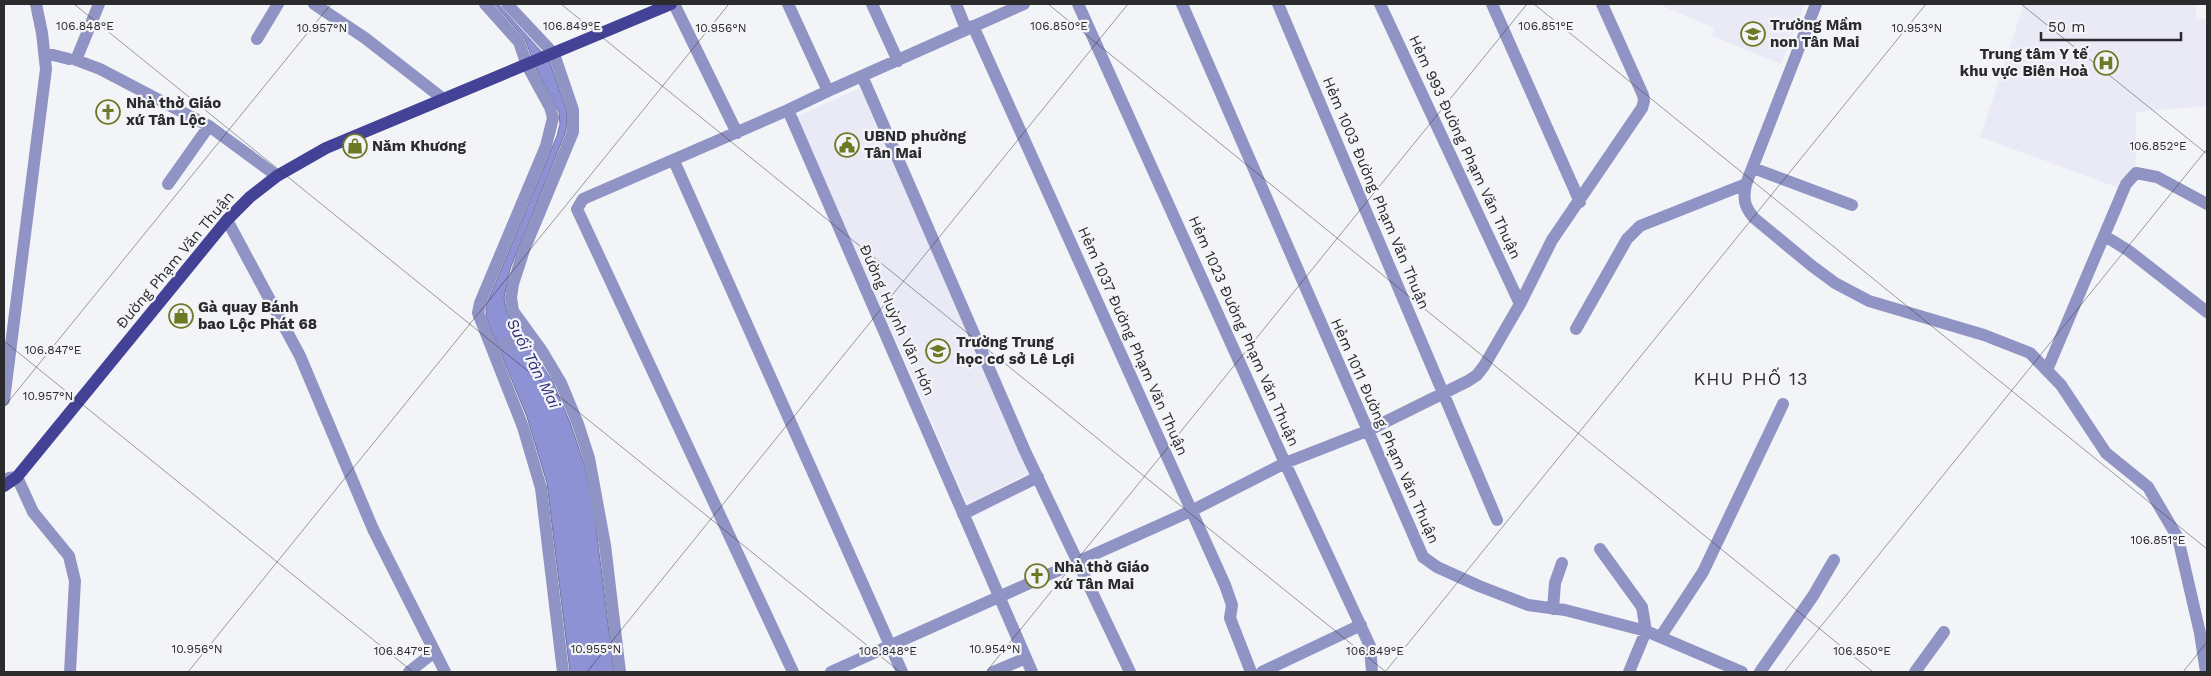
<svg xmlns="http://www.w3.org/2000/svg" width="2211" height="676" font-family="'Work Sans',sans-serif">
	<style>
		.built { fill: #e9eaf6 }
		.water { fill: #8d92d4; stroke: #7073a2 }
		.lines { fill: none; stroke-linecap: round; stroke-linejoin: round }
		.minor { stroke: #9094c4; stroke-width: 12 }
		.major { stroke: #434296; stroke-width: 12 }
		.ticks { fill: none; stroke: #2b2b2d; stroke-width: 1; stroke-opacity: 0.45 }
		.labels { text-anchor: middle; stroke-width: 4.5; stroke-linejoin: round; paint-order: stroke }
		.poi-label { font-size: 15px; font-weight: bold; fill: #2b2b2d; stroke: #f3f4f8; text-anchor: start }
		.street-label { font-size: 15px; fill: #2b2b2d; stroke: #f3f4f8 }
		.water-label { font-size: 16px; font-style: italic; fill: #2e2976; stroke: #f3f4f8 }
		.quarter-label { font-size: 18px; letter-spacing: 1px; fill: #2b2b2d; stroke: #f3f4f8 }
		.ticks-label { font-size: 12px; text-anchor: middle; fill: #2b2b2d; stroke: #f3f4f8; stroke-width: 4.5; stroke-linejoin: round; paint-order: stroke }
	</style>
	<rect width="100%" height="100%" fill="#f3f4f8"/>
	<path class="built" d="M 1661,4 L 1805,4 L 1781,64 L 1712,36 L 1714,28 L 1660,5 Z
		M 2024,4 L 2195,4 L 2197,19 L 2207,19 L 2207,106 L 2136,112 L 2136,169 L 2119,188 L 1980,137 Z
		M 860,88 L 1029,473 L 967,504 L 902,353 L 796,117 Z"/>
	<path class="water" d="M 494,4 L 498,4 L 549,60 L 567,112 L 566,131 L 510,269 L 504,298 L 507,313 L 553,382 L 571,425 L 584,464 L 594,512 L 614,672 L 570,672 L 547,483 L 527,417 L 486,317 L 486,306 L 557,136 L 560,124 L 559,112 L 535,66 L 525,39 Z"/>
	<g class="lines">
		<path class="minor" d="M 99,4 L 76,60 L 100,69 L 209,126 L 277,176
			M 314,4 L 365,38 L 442,98
			M 485,4 L 519,42 L 527,65 L 550,107 L 553,118 L 546,146 L 480,303 L 478,313 L 523,427 L 541,488 L 563,672
			M 507,4 L 554,54 L 573,110 L 573,132 L 524,250 L 513,284 L 511,298 L 513,311 L 542,351 L 561,383 L 578,424 L 589,458 L 605,545 L 620,672
			M 674,4 L 737,133
			M 788,4 L 828,91 L 788,110 L 1032,672
			M 872,4 L 898,61
			M 956,4 L 966,29
			M 1078,4 L 1285,463 L 1370,646 L 1372,672
			M 1182,4 L 1423,557 L 1437,567 L 1479,586 L 1528,605 L 1565,610 L 1646,631 L 1742,672
			M 1278,4 L 1497,520
			M 1380,4 L 1520,304
			M 1492,4 L 1580,202
			M 1816,4 L 1746,184 C 1743,199 1744,206 1754,218 L 1812,266 L 1835,283 L 1869,301 L 1984,335 L 2030,353 L 2061,385 L 2106,453 L 2148,487 L 2178,538 L 2200,633 L 2206,672
			M 973,26 L 1225,585 L 1232,605 L 1230,618 L 1251,672
			M 257,39 L 278,4
			M 45,53 L 69,59
			M 862,76 L 1024,449 L 1130,672
			M 828,91 L 1024,4
			M 788,110 L 583,199 L 577,209 L 793,672
			M 674,161 L 902,672
			M 1753,168 L 1852,205
			M 168,184 L 209,126
			M 227,220 L 300,356 L 373,529 L 445,672
			M 2105,236 L 2129,251 L 2207,312
			M 1576,329 L 1627,239 L 1640,226 L 1746,184
			M 493,351 L 529,334
			M 2047,370 L 2126,184 L 2136,173 L 2157,177 L 2207,204
			M 4,400 L 46,69 L 42,33 L 36,4
			M 9,478 L 17,477 L 33,512 L 69,556 L 75,581 L 70,672
			M 963,514 L 1038,477
			M 1600,549 L 1642,607 L 1646,631 L 1629,672
			M 1553,609 L 1555,583 L 1562,563
			M 1661,636 L 1703,572 L 1783,404
			M 409,672 L 434,652
			M 831,672 L 1191,511 L 1285,463 L 1367,431 L 1468,381 L 1477,375 L 1484,366 L 1520,304 L 1552,240 L 1642,108 L 1644,101 L 1643,95 L 1602,4
			M 993,672 L 1026,658
			M 1262,672 L 1361,625
			M 1760,672 L 1813,596 L 1834,560
			M 1915,672 L 1944,632"/>
		<path class="major" d="M 4,486 L 17,477 L 227,220 L 250,197 L 277,176 L 326,148 L 671,4"/>
	</g>
	<path class="ticks" d="M 74,4 L 900,672M 561,4 L 1386,672M 1048,4 L 1873,672M 1534,4 L 2207,549M 2021,4 L 2207,154M 4,341 L 413,672M 4,407 L 331,4M 188,672 L 729,4M 587,672 L 1128,4M 986,672 L 1527,4M 1385,672 L 1926,4M 1784,672 L 2207,149M 2183,672 L 2207,642"/>
	<defs>
		<g id="school-ring" transform="scale(1.25)"><circle r="9.5" fill="#f3f4f8" stroke="#6d7925" stroke-width="1.5"/><path d="M0-5L7-2L0 1L-7-2ZM-4 1L0 2.5L4 1V4Q0 6-4 4Z" fill="#6d7925"/></g>
		<g id="hospital-ring" transform="scale(1.25)"><circle r="9.5" fill="#f3f4f8" stroke="#6d7925" stroke-width="1.5"/><path d="M-5-5h3v3.5h4V-5h3V5h-3V1.5h-4V5h-3Z" fill="#6d7925"/></g>
		<g id="church-ring" transform="scale(1.25)"><circle r="9.5" fill="#f3f4f8" stroke="#6d7925" stroke-width="1.5"/><path d="M-1.2-6h2.4v3.5h3.3v2.4h-3.3V6h-2.4V-.1h-3.3v-2.4h3.3Z" fill="#6d7925"/></g>
		<g id="civic-ring" transform="scale(1.25)"><circle r="9.5" fill="#f3f4f8" stroke="#6d7925" stroke-width="1.5"/><path d="M-.6-6.5H3V-4.5H.6V-3L4-1V1h2V6H-6V1h2V-1L-.6-3ZM-1.2 2.5V6h2.4V2.5Z" fill="#6d7925"/></g>
		<g id="shop-ring" transform="scale(1.25)"><circle r="9.5" fill="#f3f4f8" stroke="#6d7925" stroke-width="1.5"/><path d="M-5-2.5h2.3a2.7 3.5 0 0 1 5.4 0H5L5.5 6h-11ZM-1.5-2.5h3a1.5 2.3 0 0 0-3 0Z" fill="#6d7925"/></g>
	</defs>
	<g fill-rule="evenodd">
		<use href="#school-ring" x="1753" y="34"/>
		<use href="#hospital-ring" x="2106" y="63"/>
		<use href="#church-ring" x="108" y="112"/>
		<use href="#civic-ring" x="847" y="145"/>
		<use href="#shop-ring" x="355" y="146"/>
		<use href="#shop-ring" x="181" y="316"/>
		<use href="#school-ring" x="938" y="351"/>
		<use href="#church-ring" x="1037" y="576"/>
	</g>
	<g class="labels">
		<g class="poi-label">
			<text x="1770" y="30">Trường Mầm<tspan x="1770" dy="17">non Tân Mai</tspan></text>
			<text x="2088" y="59" text-anchor="end">Trung tâm Y tế<tspan x="2088" dy="17">khu vực Biên Hoà</tspan></text>
			<text x="126" y="108">Nhà thờ Giáo<tspan x="126" dy="17">xứ Tân Lộc</tspan></text>
			<text x="864" y="141">UBND phường<tspan x="864" dy="17">Tân Mai</tspan></text>
			<text x="372" y="151">Năm Khương</text>
			<text x="198" y="312">Gà quay Bánh<tspan x="198" dy="17">bao Lộc Phát 68</tspan></text>
			<text x="956" y="347">Trường Trung<tspan x="956" dy="17">học cơ sở Lê Lợi</tspan></text>
			<text x="1054" y="572">Nhà thờ Giáo<tspan x="1054" dy="17">xứ Tân Mai</tspan></text>
		</g>
		<g class="street-label">
			<text transform="translate(1465 147) rotate(65)" y="5">Hẻm 993 Đường Phạm Văn Thuận</text>
			<text transform="translate(1376 193) rotate(67)" y="5">Hẻm 1003 Đường Phạm Văn Thuận</text>
			<text transform="translate(175 260) rotate(-50)" y="5">Đường Phạm Văn Thuận</text>
			<text transform="translate(897 320) rotate(66)" y="5">Đường Huỳnh Văn Hớn</text>
			<text transform="translate(1244 331) rotate(66)" y="5">Hẻm 1023 Đường Phạm Văn Thuận</text>
			<text transform="translate(1133 341) rotate(66)" y="5">Hẻm 1037 Đường Phạm Văn Thuận</text>
			<text transform="translate(1385 431) rotate(66)" y="5">Hẻm 1011 Đường Phạm Văn Thuận</text>
		</g>
		<g class="water-label">
			<text transform="translate(534 363) rotate(63)" y="6">Suối Tân Mai</text>
		</g>
		<g class="quarter-label">
			<text x="1751" y="385">KHU PHỐ 13</text>
		</g>
	</g>
	<g class="ticks-label">
		<text x="1546" y="30">106.851°E</text>
		<text x="85" y="30">106.848°E</text>
		<text x="572" y="30">106.849°E</text>
		<text x="1059" y="30">106.850°E</text>
		<text x="322" y="32">10.957°N</text>
		<text x="721" y="32">10.956°N</text>
		<text x="1917" y="32">10.953°N</text>
		<text x="2158" y="150">106.852°E</text>
		<text x="53" y="354">106.847°E</text>
		<text x="48" y="400">10.957°N</text>
		<text x="2158" y="544">106.851°E</text>
		<text x="197" y="653">10.956°N</text>
		<text x="596" y="653">10.955°N</text>
		<text x="995" y="653">10.954°N</text>
		<text x="402" y="655">106.847°E</text>
		<text x="888" y="655">106.848°E</text>
		<text x="1375" y="655">106.849°E</text>
		<text x="1862" y="655">106.850°E</text>
	</g>
	<rect width="2211" height="676" fill="none" stroke="#2b2b2d" stroke-width="10"/>
	<path d="M2041 32v8h140v-8" fill="none" stroke="#2b2b2d" stroke-width="2.5"/>
	<text x="2048" y="32" font-size="15" fill="#2b2b2d" stroke="#f3f4f8" stroke-width="4" paint-order="stroke">50 m</text>
</svg>
